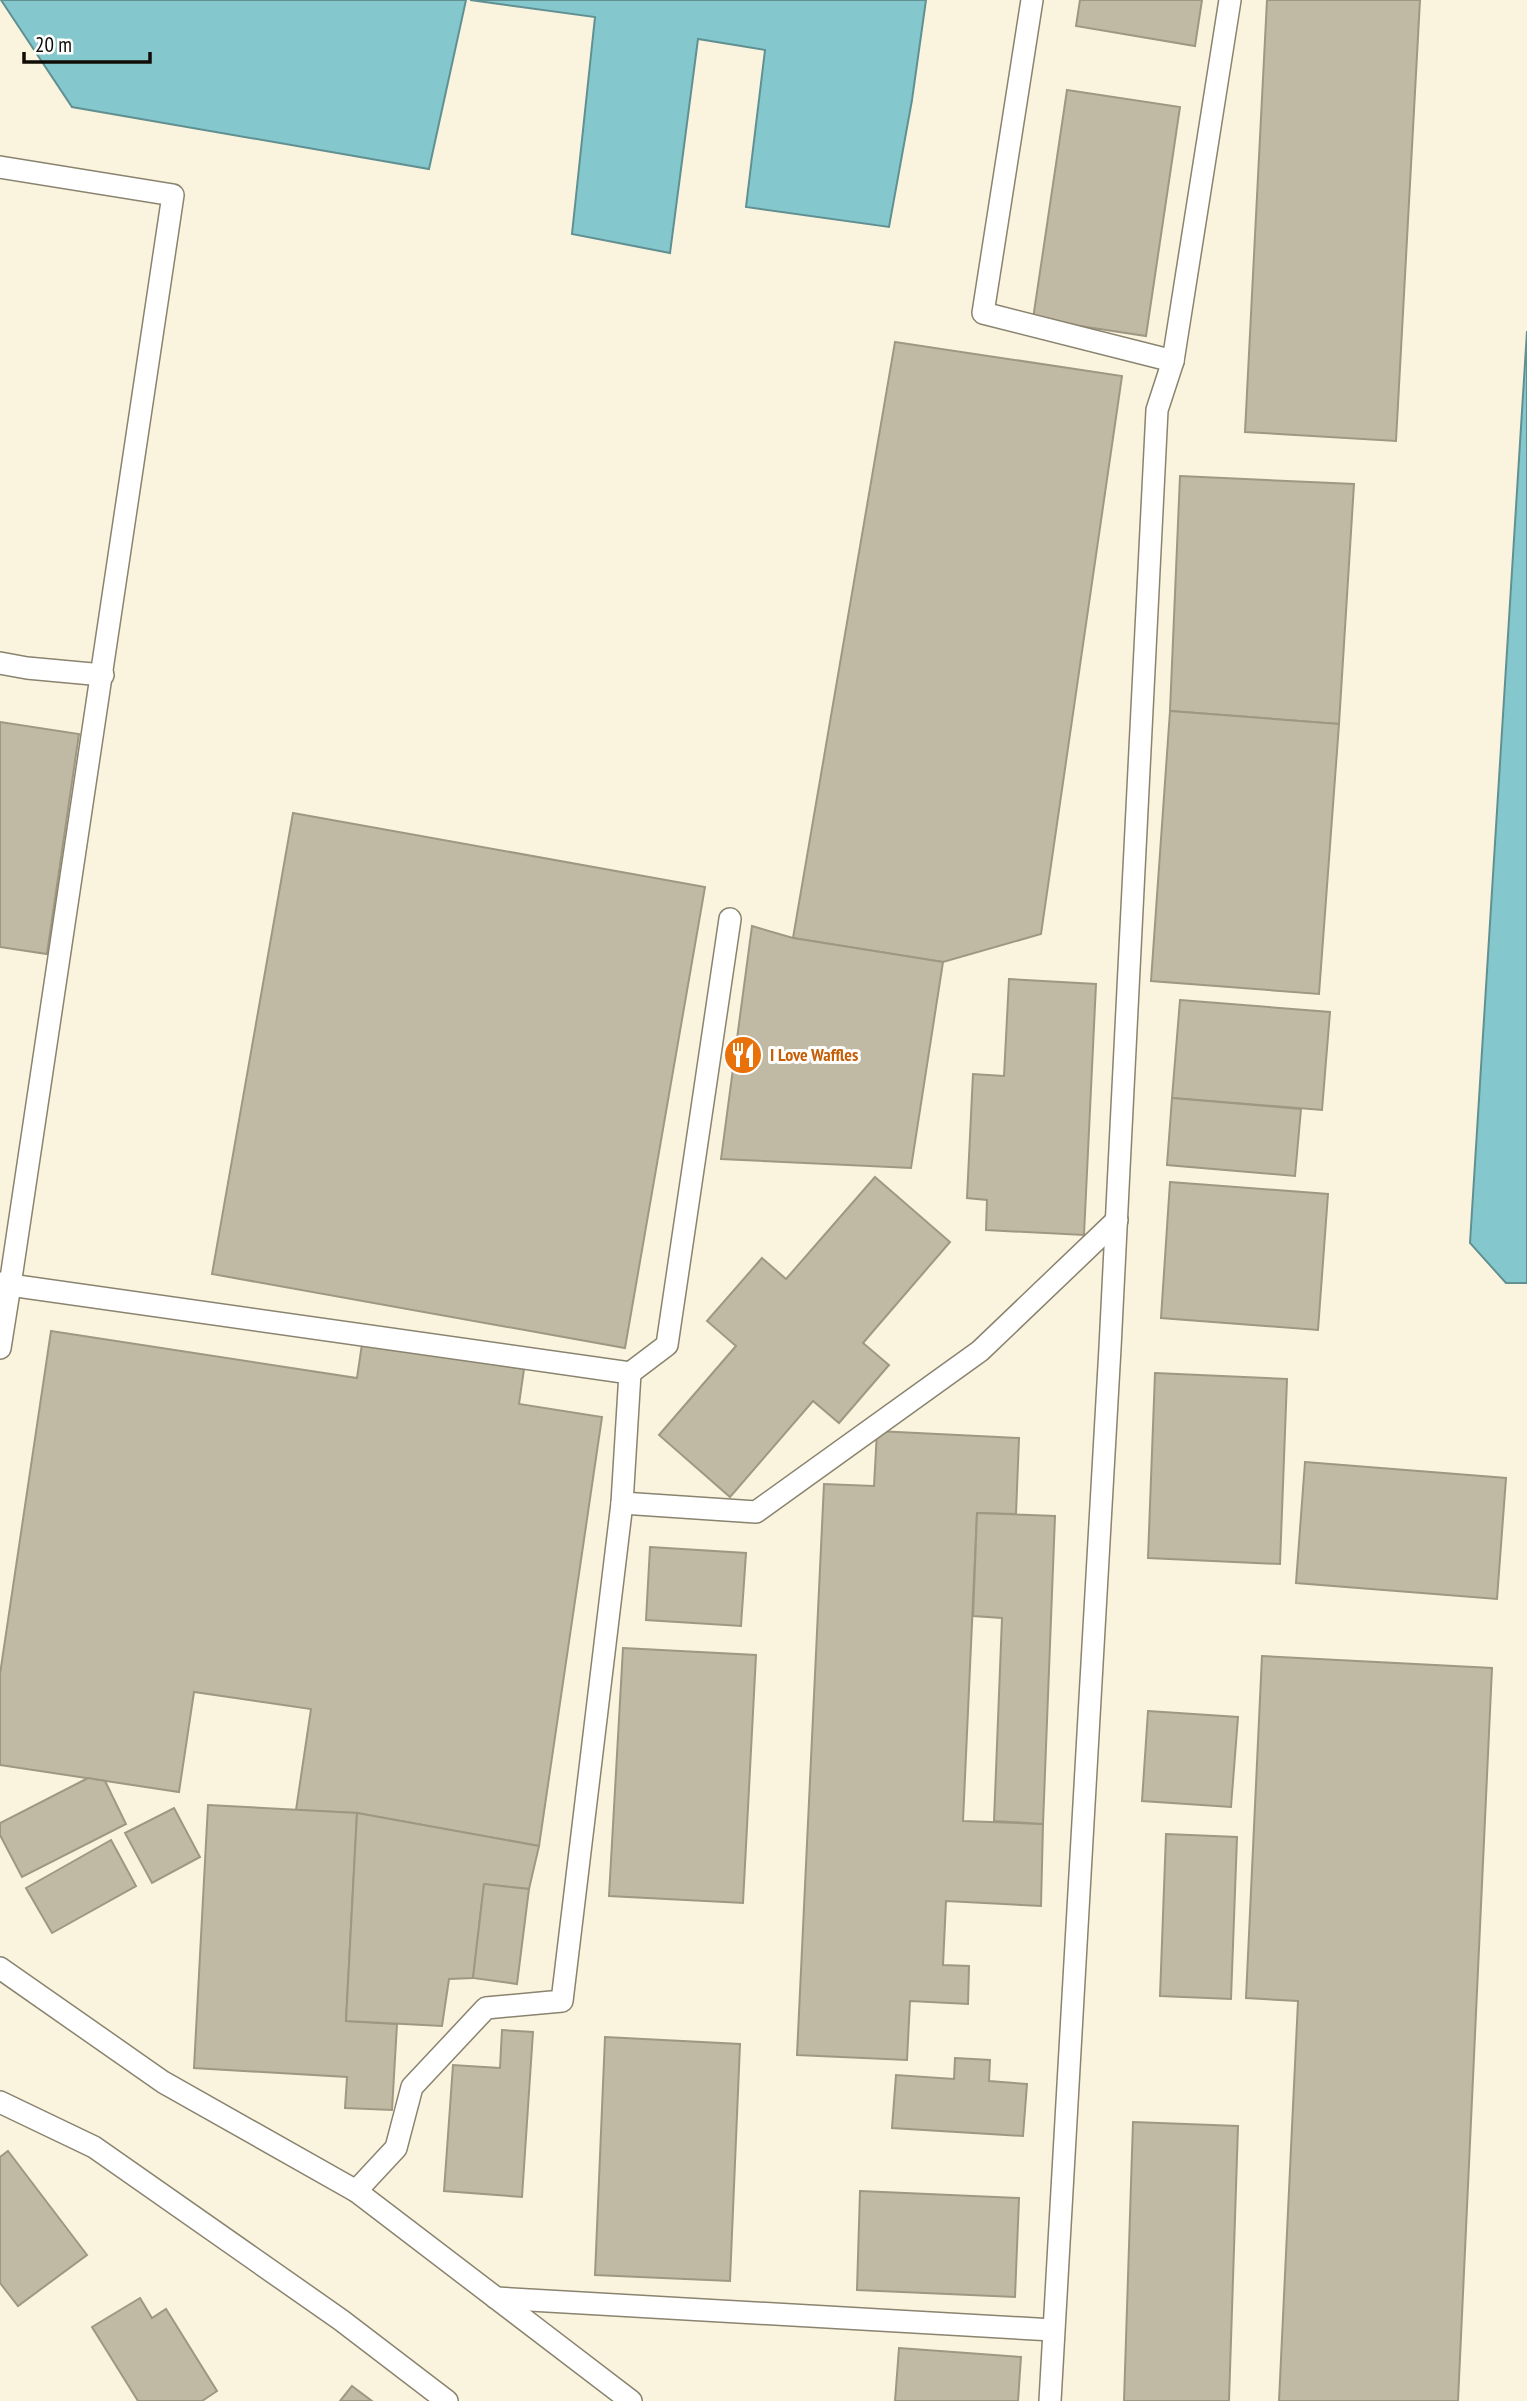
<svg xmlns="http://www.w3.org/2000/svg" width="1527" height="2401" font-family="'PT Sans Narrow',sans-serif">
<rect width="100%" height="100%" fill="#faf4de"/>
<g fill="#84c8ce" stroke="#619092" stroke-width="2">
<polygon points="1,0 466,0 429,169 72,107"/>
<polygon points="470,0 926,0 912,100 889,227 746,207 765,50 698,39 670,253 572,234 595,17"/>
<polygon points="1527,331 1527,1283 1506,1283 1470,1243"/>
</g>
<g fill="#c0baa4" stroke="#9e9883" stroke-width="2">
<polygon points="1080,0 1202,0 1195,46 1076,26"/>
<polygon points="1267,0 1420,0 1396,441 1245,432"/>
<polygon points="1067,90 1180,107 1146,336 1033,319"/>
<polygon points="895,342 1122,376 1041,934 943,962 793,938"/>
<polygon points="1180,476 1354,484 1339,724 1170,711"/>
<polygon points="1170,711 1339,724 1319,994 1151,981"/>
<polygon points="0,722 79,734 47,954 0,947"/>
<polygon points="293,813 705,887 625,1348 212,1274"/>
<polygon points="752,926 793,938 943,962 911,1168 721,1159"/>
<polygon points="1009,979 1096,984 1084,1235 986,1230 987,1200 967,1198 973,1074 1004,1076"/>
<polygon points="1180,1000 1330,1012 1322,1110 1172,1098"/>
<polygon points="1172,1098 1301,1109 1295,1176 1167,1165"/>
<polygon points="875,1177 950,1242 863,1343 889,1365 839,1423 813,1401 730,1497 659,1435 736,1346 707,1321 762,1258 786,1279"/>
<polygon points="1170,1182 1328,1194 1318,1330 1161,1318"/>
<polygon points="51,1331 357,1378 362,1344 524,1369 519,1404 602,1417 539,1846 357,1813 296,1810 311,1709 194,1692 179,1792 0,1765 0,1674"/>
<polygon points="1155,1373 1287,1379 1280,1564 1148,1558"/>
<polygon points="877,1431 1019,1438 1016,1514 977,1513 963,1821 1043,1824 1041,1906 946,1901 943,1965 969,1966 968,2004 910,2001 907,2060 797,2055 824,1484 874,1486"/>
<polygon points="1305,1462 1506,1478 1497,1599 1296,1583"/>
<polygon points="977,1513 1055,1516 1043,1824 994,1821 1002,1618 973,1616"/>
<polygon points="650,1547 746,1553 741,1626 646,1620"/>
<polygon points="623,1648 756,1655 743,1903 609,1896"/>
<polygon points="1262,1656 1492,1668 1458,2401 1279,2401 1298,2001 1246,1998"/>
<polygon points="1148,1711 1238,1717 1231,1807 1142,1801"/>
<polygon points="88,1778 105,1781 126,1824 22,1877 0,1835 0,1823"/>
<polygon points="208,1805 357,1813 346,2021 397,2024 392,2110 345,2108 347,2077 194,2068"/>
<polygon points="174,1808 200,1857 152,1883 125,1833"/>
<polygon points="357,1813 539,1846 529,1889 484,1884 473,1978 449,1979 442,2026 346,2021"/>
<polygon points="1166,1834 1237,1837 1231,1999 1160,1996"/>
<polygon points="111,1840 136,1886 52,1933 26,1888"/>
<polygon points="484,1884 529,1889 517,1984 473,1978"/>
<polygon points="502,2030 533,2032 522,2197 444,2191 453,2065 500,2068"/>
<polygon points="605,2037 740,2044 730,2281 595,2275"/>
<polygon points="955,2058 990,2060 989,2081 1027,2084 1023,2136 892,2128 896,2075 954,2079"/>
<polygon points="1133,2122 1238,2126 1229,2401 1124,2401"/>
<polygon points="8,2151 87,2255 18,2306 0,2283 0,2157"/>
<polygon points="860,2191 1019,2198 1015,2297 857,2290"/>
<polygon points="140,2298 152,2318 166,2309 217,2391 202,2401 138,2401 92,2327"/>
<polygon points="899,2348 1021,2357 1018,2401 895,2401"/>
<polygon points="352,2386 372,2401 340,2401"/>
</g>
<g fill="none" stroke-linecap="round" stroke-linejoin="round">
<defs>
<g id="lane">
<polyline points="1032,0 983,313 1173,361"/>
<polyline points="0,167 173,195 10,1285 0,1283"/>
<polyline points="0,663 27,668 103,675"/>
<polyline points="0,1348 10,1285 630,1373 622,1503 562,2001 486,2008 412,2087 396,2148 356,2191"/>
<polyline points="630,1373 667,1345 730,919"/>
<polyline points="622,1503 756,1512 980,1351 1117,1220"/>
<polyline points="0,1968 163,2082 356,2191 631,2401"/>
<polyline points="0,2102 94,2147 341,2320 447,2401"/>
<polyline points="496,2298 1053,2330"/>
<polyline points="1050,2401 1110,1348 1157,410 1173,361 1230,0"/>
</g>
</defs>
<use href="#lane" stroke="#89836f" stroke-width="24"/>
<use href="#lane" stroke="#fff" stroke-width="21"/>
</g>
<defs>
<symbol id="restaurant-disc" viewBox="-11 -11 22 22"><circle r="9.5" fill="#e8710a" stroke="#fff"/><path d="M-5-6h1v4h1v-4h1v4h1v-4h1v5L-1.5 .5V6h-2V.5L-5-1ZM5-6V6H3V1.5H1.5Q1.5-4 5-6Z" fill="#fff"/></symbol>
</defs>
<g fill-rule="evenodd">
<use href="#restaurant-disc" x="721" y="1033" width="44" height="44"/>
</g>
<g text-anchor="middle" stroke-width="6" stroke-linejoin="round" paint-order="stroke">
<g font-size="18" font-weight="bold" fill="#c56008" stroke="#fff" text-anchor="start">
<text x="770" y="1061">I Love Waffles</text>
</g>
</g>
<path d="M24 52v10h126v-10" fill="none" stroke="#100d06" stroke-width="3.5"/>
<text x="35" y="52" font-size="21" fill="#100d06" stroke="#ffffff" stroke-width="5" paint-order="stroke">20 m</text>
</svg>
